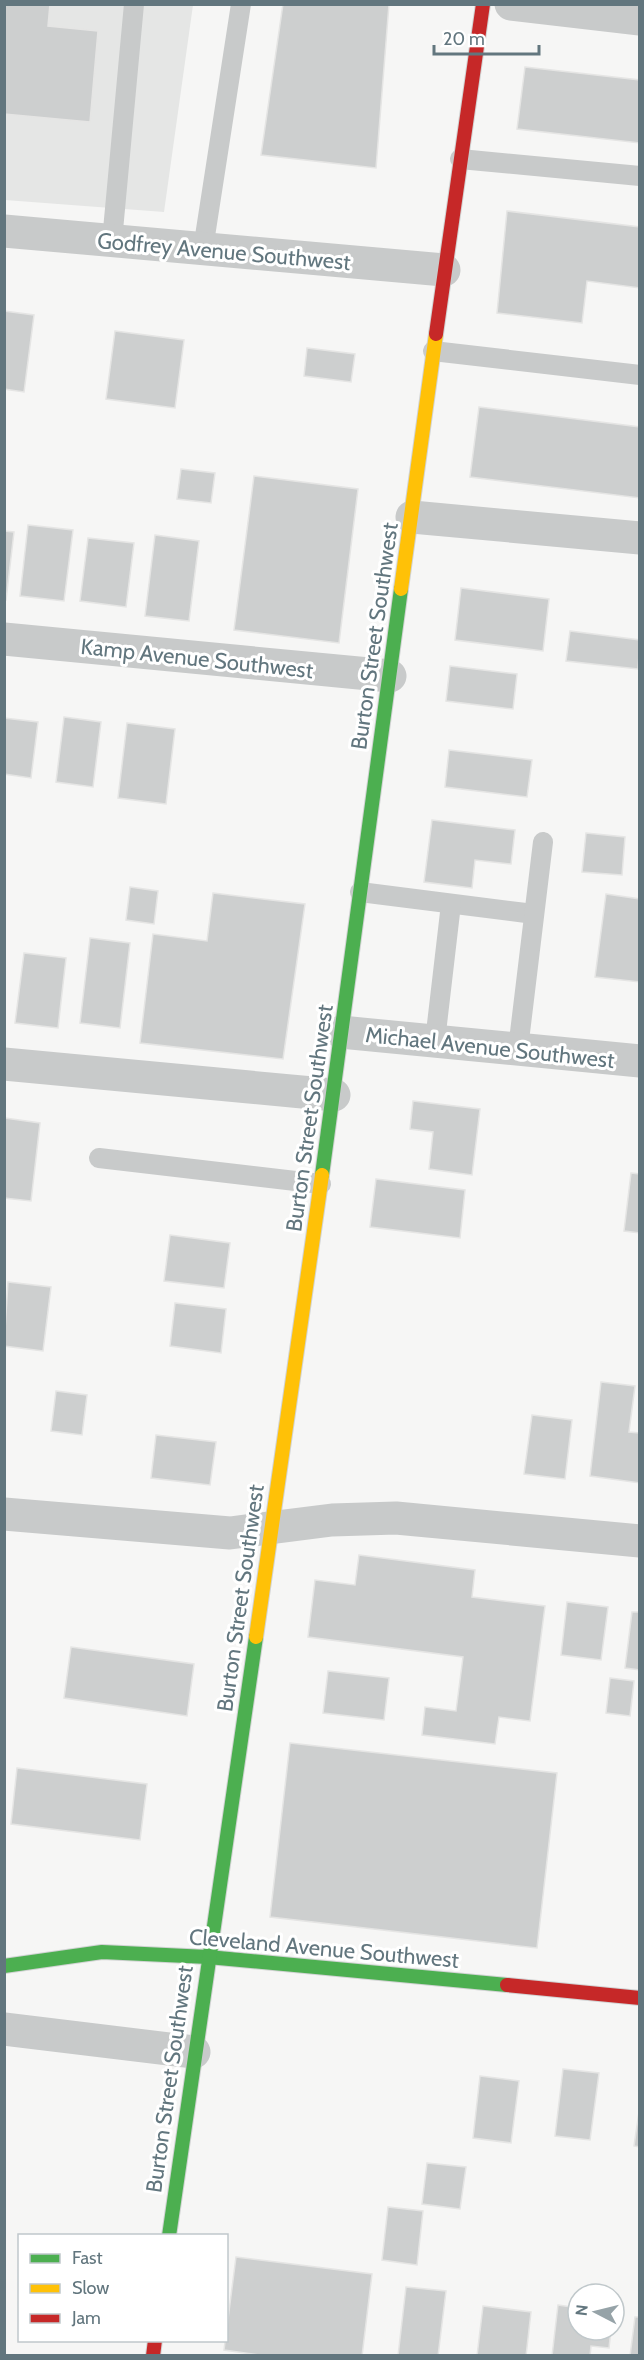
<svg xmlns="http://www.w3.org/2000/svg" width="644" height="2360" font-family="Cabin,sans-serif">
<rect width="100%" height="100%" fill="#f6f6f5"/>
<polygon fill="#e5e6e5" points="4,5 193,5 164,212 5,200"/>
<g fill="#cdcfcf" stroke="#e5e5e4" stroke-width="1.5">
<polygon points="4,4 50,4 48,26 98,31 90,122 4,114"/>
<polygon points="283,4 389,4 376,168 261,155"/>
<polygon points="525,67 640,80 640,143 517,129"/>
<polygon points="507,211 640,227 640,288 587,281 582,323 497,313"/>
<polygon points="4,311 34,315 24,392 4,389"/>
<polygon points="115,331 184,340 175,408 106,399"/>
<polygon points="307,348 355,354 351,382 304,376"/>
<polygon points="479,407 640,427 640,498 470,477"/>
<polygon points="181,469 215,473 211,503 177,499"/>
<polygon points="254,476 358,489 339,643 234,630"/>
<polygon points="28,525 73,530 64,601 20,596"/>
<polygon points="4,531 14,532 6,600 4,600"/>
<polygon points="155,535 199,541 189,621 145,616"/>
<polygon points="88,538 134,543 126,607 80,601"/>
<polygon points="461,588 549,599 543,651 455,640"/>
<polygon points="570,631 640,640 638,669 566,661"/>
<polygon points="450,666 517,674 513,709 446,701"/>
<polygon points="64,717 101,722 93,787 56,782"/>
<polygon points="4,718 38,722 31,778 4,774"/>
<polygon points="127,723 175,729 166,804 118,798"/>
<polygon points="449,750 532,760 527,797 445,787"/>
<polygon points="432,820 515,830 511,864 475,860 472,888 424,882"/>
<polygon points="586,833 625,837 622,875 582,872"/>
<polygon points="130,887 158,891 154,924 126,920"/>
<polygon points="213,893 305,904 283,1059 140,1043 153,934 207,941"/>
<polygon points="606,894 640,899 640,982 595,977"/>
<polygon points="90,938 130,943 120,1028 80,1023"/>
<polygon points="24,953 66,958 58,1028 15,1023"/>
<polygon points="413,1101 480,1109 472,1175 429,1169 433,1132 410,1129"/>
<polygon points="5,1118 40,1123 31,1201 4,1198"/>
<polygon points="631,1173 640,1174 640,1233 624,1231"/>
<polygon points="376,1179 465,1190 460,1238 370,1227"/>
<polygon points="170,1235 230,1243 224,1288 164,1281"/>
<polygon points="8,1282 51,1287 43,1351 4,1346"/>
<polygon points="175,1303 226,1309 221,1353 170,1346"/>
<polygon points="601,1382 635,1386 629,1432 640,1433 640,1483 590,1476"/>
<polygon points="56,1391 87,1395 82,1435 51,1431"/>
<polygon points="532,1415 572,1420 565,1479 524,1474"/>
<polygon points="156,1435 216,1442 210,1485 151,1478"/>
<polygon points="359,1555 475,1570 472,1597 545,1606 530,1721 499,1717 495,1744 422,1735 425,1707 456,1711 463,1657 308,1637 315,1580 355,1585"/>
<polygon points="567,1602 608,1607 601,1660 561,1655"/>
<polygon points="632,1612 640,1612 640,1670 625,1668"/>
<polygon points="71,1647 194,1664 187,1716 64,1698"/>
<polygon points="328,1671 389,1678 384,1720 323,1713"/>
<polygon points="610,1678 634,1681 630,1716 606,1713"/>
<polygon points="290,1743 557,1773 537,1948 270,1917"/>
<polygon points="17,1768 147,1784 140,1840 11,1824"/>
<polygon points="563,2069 599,2073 590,2140 555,2136"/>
<polygon points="480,2076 519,2081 511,2143 473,2138"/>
<polygon points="640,2105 640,2147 634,2146"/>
<polygon points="427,2163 466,2167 460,2209 422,2204"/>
<polygon points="388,2207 423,2211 417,2265 382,2260"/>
<polygon points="236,2257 372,2274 362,2356 266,2356 224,2350"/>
<polygon points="406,2287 446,2291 438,2356 398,2356"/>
<polygon points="558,2305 578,2308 578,2330 611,2330 609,2348 591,2346 590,2356 552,2356"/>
<polygon points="483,2306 531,2312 526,2356 477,2356"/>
<polygon points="635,2317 640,2317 640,2356 630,2356"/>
</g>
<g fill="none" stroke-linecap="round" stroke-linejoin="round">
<defs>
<g id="fast">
<polyline points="322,1175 401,589"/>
<polyline points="4,1966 102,1952 208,1957 507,1985"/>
<polyline points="169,2236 256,1637"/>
</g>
<g id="slow">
<polyline points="401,589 436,334"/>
<polyline points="256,1637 322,1175"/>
</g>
<g id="jam">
<polyline points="436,334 483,4"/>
<polyline points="507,1985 640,1998"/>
<polyline points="153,2356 155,2340"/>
</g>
</defs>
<use href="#fast" stroke="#d1d3d3" stroke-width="16"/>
<use href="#slow" stroke="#d1d3d3" stroke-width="16"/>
<use href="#jam" stroke="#d1d3d3" stroke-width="16"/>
<g stroke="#c8caca" stroke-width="20">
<polyline points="460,159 640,176"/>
<polyline points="112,241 134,4"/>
<polyline points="203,249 241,4"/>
<polyline points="433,351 640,375"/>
<polyline points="360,892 534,914"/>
<polyline points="435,1041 451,904"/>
<polyline points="518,1049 543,842"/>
<polyline points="99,1158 321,1184"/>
</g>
<g stroke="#c8caca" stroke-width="33">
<polyline points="511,4 640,19"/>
<polyline points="4,231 444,270"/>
<polyline points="412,517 640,538"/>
<polyline points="4,639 390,676"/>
<polyline points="341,1032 640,1061"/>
<polyline points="4,1064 334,1095"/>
<polyline points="4,1514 230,1533 332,1520 396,1518 640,1541"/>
<polyline points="4,2029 194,2052"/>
</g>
<use href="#fast" stroke="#4caf50" stroke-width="14"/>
<use href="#slow" stroke="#ffc107" stroke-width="14"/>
<use href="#jam" stroke="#c62828" stroke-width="14"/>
</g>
<g text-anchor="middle" stroke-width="6" stroke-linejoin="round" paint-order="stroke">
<g font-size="22" fill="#62767e" stroke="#fff">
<text transform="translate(224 251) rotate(5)" y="8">Godfrey Avenue Southwest</text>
<text transform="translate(374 636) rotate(-82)" y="8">Burton Street Southwest</text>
<text transform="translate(197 658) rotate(6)" y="8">Kamp Avenue Southwest</text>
<text transform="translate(490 1047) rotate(6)" y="8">Michael Avenue Southwest</text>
<text transform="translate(309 1118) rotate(-82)" y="8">Burton Street Southwest</text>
<text transform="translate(240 1598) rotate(-82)" y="8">Burton Street Southwest</text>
<text transform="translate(324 1948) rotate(5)" y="8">Cleveland Avenue Southwest</text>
<text transform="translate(169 2079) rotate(-82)" y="8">Burton Street Southwest</text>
</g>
</g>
<rect width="644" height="2360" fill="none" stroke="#62767e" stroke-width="12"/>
<rect x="18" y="2234" width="210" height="108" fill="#ffffff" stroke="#c0c8cb" stroke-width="1.5"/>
<rect x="30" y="2254" width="30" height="9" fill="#4caf50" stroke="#c0c8cb" stroke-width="1.5"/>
<text x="72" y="2264" font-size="18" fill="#62767e">Fast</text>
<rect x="30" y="2284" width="30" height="9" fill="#ffc107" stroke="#c0c8cb" stroke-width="1.5"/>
<text x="72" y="2294" font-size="18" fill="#62767e">Slow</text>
<rect x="30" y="2314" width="30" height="9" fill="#c62828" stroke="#c0c8cb" stroke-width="1.5"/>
<text x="72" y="2324" font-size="18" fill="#62767e">Jam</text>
<g transform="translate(596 2312) rotate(277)"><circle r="28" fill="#ffffff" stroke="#c0c8cb" stroke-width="1.5"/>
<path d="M0-4.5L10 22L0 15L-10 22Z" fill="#96a3a8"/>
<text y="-9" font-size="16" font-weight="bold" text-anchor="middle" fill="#62767e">N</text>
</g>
<path d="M434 45v9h105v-9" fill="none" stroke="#62767e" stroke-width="3"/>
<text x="443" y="45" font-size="18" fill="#62767e" stroke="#ffffff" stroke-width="4.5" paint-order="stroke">20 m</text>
</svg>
